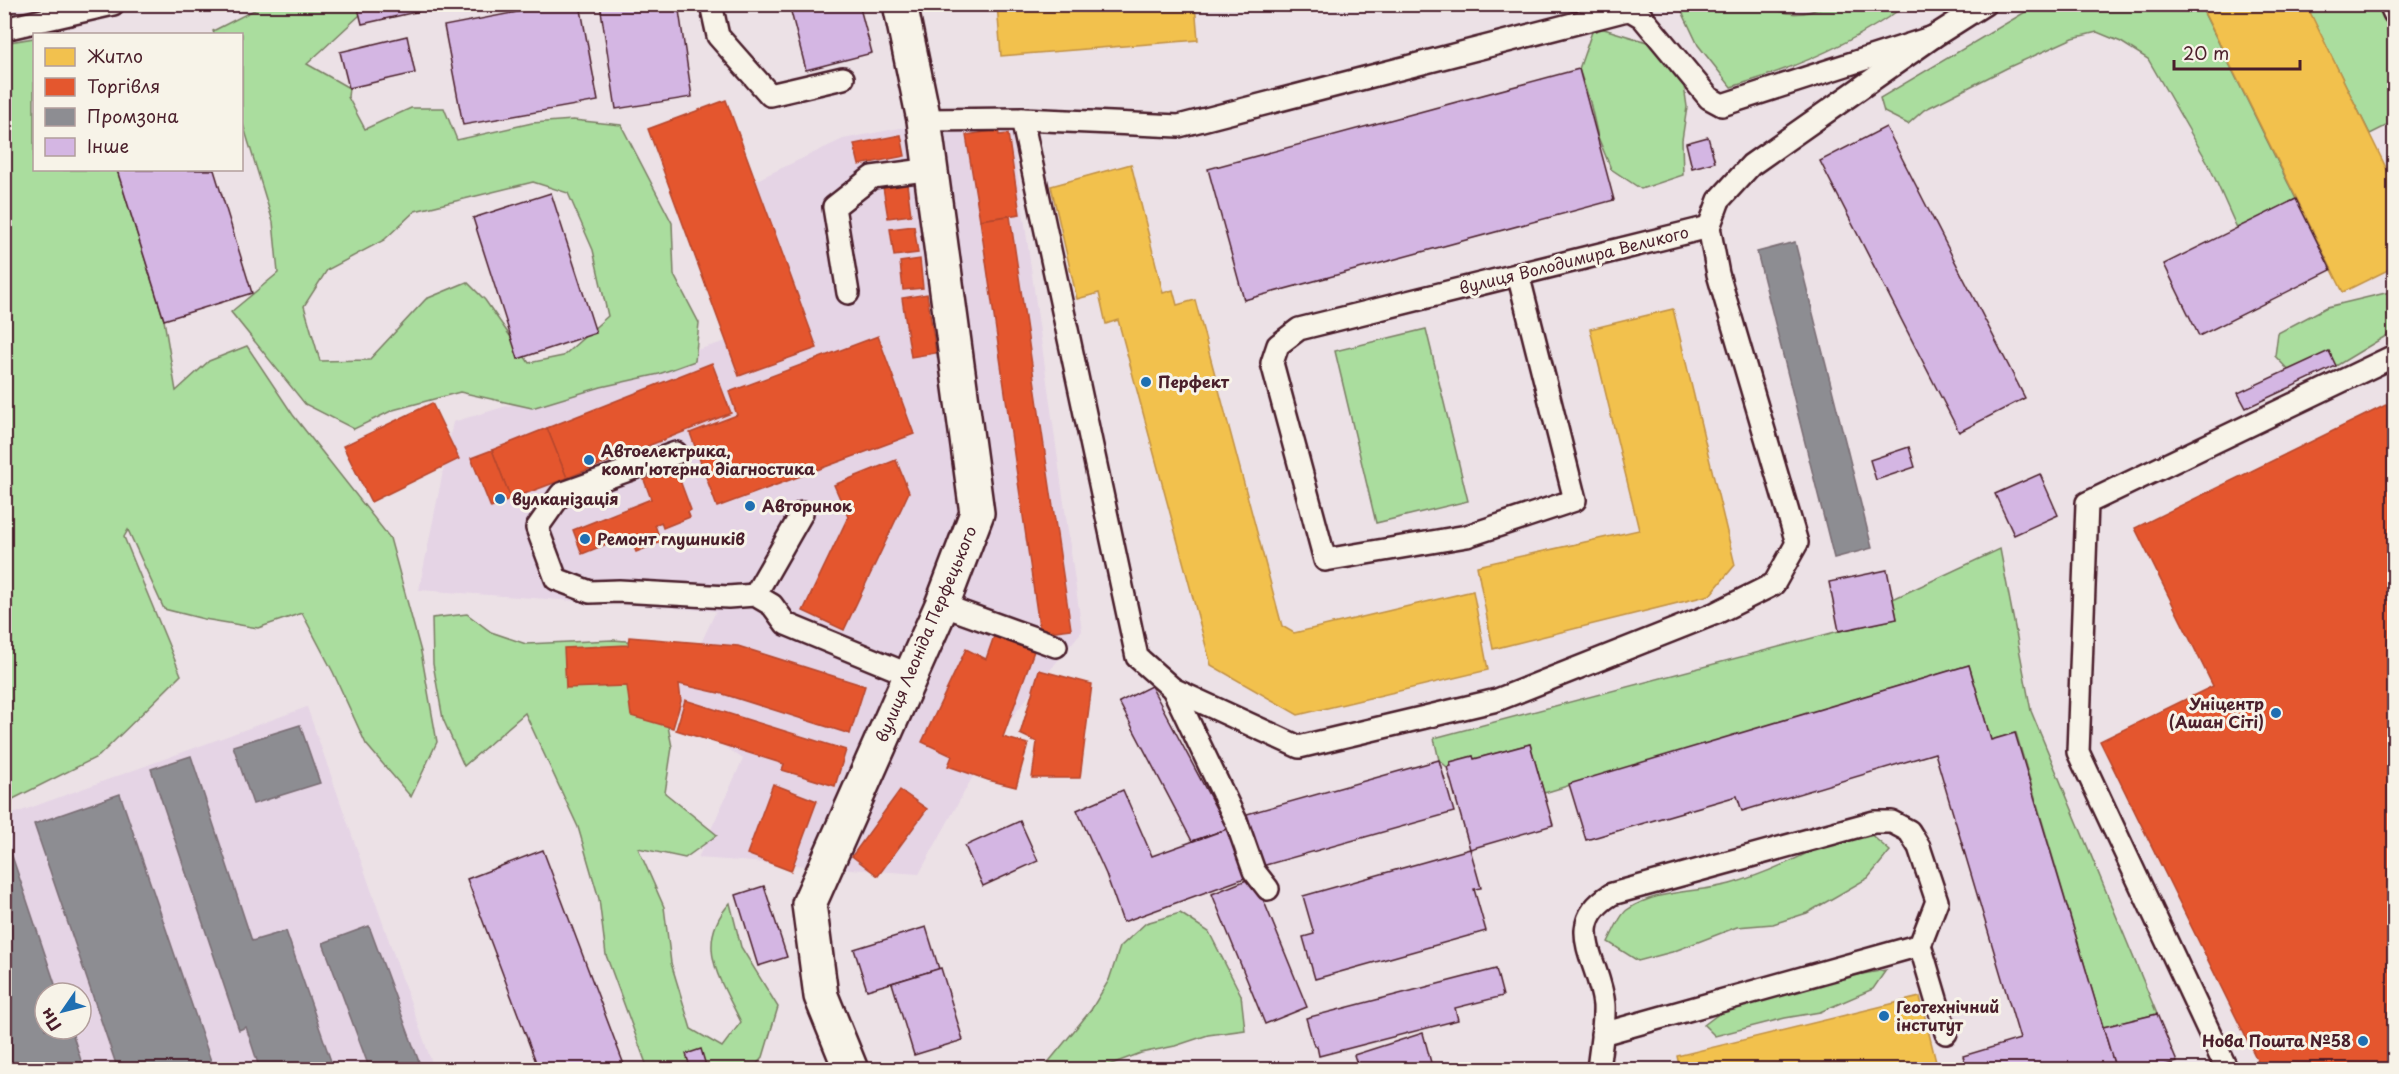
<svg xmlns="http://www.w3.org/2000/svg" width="2399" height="1074" font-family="'Playpen Sans',sans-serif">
<rect width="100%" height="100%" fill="#ece1e6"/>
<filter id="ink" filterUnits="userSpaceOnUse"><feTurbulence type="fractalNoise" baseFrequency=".0167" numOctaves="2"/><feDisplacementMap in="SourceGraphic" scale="12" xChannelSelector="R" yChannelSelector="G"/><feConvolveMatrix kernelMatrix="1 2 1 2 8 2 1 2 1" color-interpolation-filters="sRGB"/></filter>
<g filter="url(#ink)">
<g fill="#e5d4e5" fill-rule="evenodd">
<polygon points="1011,125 1082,631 993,740 919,874 698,858 743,759 670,709 716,611 419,590 453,422 727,341 689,212 843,139 900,128"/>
<path d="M307 707 434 1069 5 1070V817ZM45 993H81V1029H45Z"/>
</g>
<g fill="#aadd9e" stroke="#7a7e64" stroke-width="1.5" fill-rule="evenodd">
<path d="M264 5H360V15L307 64 349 88 348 97 365 129 411 108H444L457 140 532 123 573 120 621 125 672 223 674 275 699 323 695 361 659 374 601 387 532 408 460 392 393 410 354 429 305 404 231 312 278 273 273 222 242 121V34H214L213 31ZM533 182 568 193 593 250 608 316 563 356 529 363 485 300 467 282 426 299 369 360 320 361 304 306 327 270 384 240 415 211Z"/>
<path d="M1679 5C1693 4 1744 1 1755 4 1779 12 1801 20 1826 5H1906C1854 43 1793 69 1731 87L1698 45Z"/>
<polygon points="2037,5 2200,5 2296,199 2237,228 2208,163 2148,59 2121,42 2097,32 2073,38 2007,68 1924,110 1908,124 1884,112 1880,98"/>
<polygon points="2306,5 2394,5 2394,122 2370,134"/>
<polygon points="1594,26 1660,46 1682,72 1687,107 1682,140 1683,175 1641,189 1611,169 1598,137 1590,102 1579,69"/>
<polygon points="34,38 34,170 117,170 164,320 176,391 209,361 247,346 293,415 390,538 421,652 437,742 411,797 366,744 333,672 302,613 258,628 204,619 164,609 128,530 124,537 181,675 99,756 5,803 4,43"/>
<polygon points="2394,291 2394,331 2336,366 2294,376 2275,356 2278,333 2327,307"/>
<polygon points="1426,329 1468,501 1376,523 1335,351"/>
<polygon points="2000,549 2031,711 2157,1014 2103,1027 2016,733 1991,740 1969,665 1544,793 1530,744 1474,759 1473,756 1450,762 1451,766 1447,767 1439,760 1434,738 1839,631 1897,619 1893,599"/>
<path d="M467 614 491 632 526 644 613 640 652 643 672 747 665 793 717 835 685 858 638 848 664 907 671 963 691 1029 722 1047 741 1022C721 981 693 944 730 903L741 947 778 1007 763 1057 752 1069H648L606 955 599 899 578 827 525 713 464 766 443 719 433 664 432 618Z"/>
<path d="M1861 826 1890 851 1868 878 1807 913 1773 924 1737 927 1672 952 1638 961 1608 942C1613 933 1619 916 1627 910 1657 889 1697 893 1730 884 1777 871 1818 847 1861 826Z"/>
<polygon points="1180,913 1209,932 1241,995 1245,1030 1208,1035 1175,1046 1141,1053 1098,1069 1054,1069 1046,1065 1091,1010 1109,980 1120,947 1146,923"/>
<polygon points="1886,970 1873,989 1820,1012 1785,1018 1715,1036 1704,1025 1745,994 1805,980 1845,977"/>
</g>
<g fill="#f2c14e" stroke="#c09044" stroke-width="1.5">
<polygon points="997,4 1195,4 1198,40 1001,56"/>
<polygon points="2200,4 2306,4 2394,184 2394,267 2343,292"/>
<polygon points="1131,164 1163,293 1173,290 1177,305 1195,300 1282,626 1294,633 1473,591 1488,670 1298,715 1211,665 1118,320 1106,324 1099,293 1077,299 1051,186"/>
<polygon points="1673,309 1735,565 1710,595 1493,649 1477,566 1639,530 1590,329"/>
<polygon points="1920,997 1938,1070 1680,1070 1677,1056"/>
</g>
<g fill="#e4572e" stroke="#b6462d" stroke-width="1.5">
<polygon points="726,100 817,348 739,376 648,129"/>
<polygon points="998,130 999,135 1008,134 1020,214 980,220 966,135"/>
<polygon points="901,135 905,156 859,165 854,144"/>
<polygon points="907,184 911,215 888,218 883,187"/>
<polygon points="1010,216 1071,629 1040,633 980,220"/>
<polygon points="914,226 918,253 894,256 890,229"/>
<polygon points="920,259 923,288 903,290 900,262"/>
<polygon points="927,294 936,353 911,357 902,298"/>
<polygon points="878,336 914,434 717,507 690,433 737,415 729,392"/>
<polygon points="712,363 731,413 567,478 547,428"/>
<polygon points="2394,401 2394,1070 2262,1070 2100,741 2213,686 2135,528"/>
<polygon points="432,403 459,459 371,502 343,446"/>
<polygon points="547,428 567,478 511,499 492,450"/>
<polygon points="492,450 511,499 491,508 471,458"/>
<polygon points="896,460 909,492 844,630 803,611 848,517 834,485"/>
<polygon points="675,467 691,510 688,512 690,517 663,528 661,522 655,525 661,542 636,552 629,535 582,554 573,530 651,499 644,480"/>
<polygon points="994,636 1034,651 1003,737 1028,744 1016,787 988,780 948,766 952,756 922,742 966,649 986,659"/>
<polygon points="629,637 738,646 865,686 850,734 723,694 679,684 681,701 673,728 631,716 627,686 566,688 564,648 628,645"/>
<polygon points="1039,670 1092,684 1080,778 1032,778 1037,742 1020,734"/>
<polygon points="685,700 846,750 835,786 782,770 784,764 676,730"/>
<polygon points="773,784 817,801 791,871 747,854"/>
<polygon points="900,790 927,809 878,876 852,856"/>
</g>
<g fill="#8d8d92" stroke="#796c73" stroke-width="1.5">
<polygon points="1795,242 1872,548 1834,558 1757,252"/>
<polygon points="300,725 320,783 253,804 233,746"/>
<polygon points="191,756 252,941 286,931 334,1070 260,1070 246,1027 239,1030 151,769"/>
<polygon points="120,794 214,1070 118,1070 34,824"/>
<polygon points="4,832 58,993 45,993 45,1029 71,1029 84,1070 4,1070"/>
<polygon points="369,926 422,1070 370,1070 323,943"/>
</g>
<g fill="#d4b6e3" stroke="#4a1f2b" stroke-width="1.5">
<polygon points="357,4 437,4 438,7 362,24"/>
<polygon points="532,4 580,4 598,101 463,125 444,26 533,9"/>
<polygon points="600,4 678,4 692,97 616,109"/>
<polygon points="789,4 859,4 872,53 806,70"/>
<polygon points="407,36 415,73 349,88 340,52"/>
<polygon points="1579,69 1614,200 1244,300 1208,169"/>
<polygon points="1886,127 2025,398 1959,432 1820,161"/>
<polygon points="1708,137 1715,162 1692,168 1686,143"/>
<polygon points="117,170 214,170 252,293 164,320"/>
<polygon points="551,193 596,333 518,359 473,218"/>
<polygon points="2296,199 2331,270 2199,336 2164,264"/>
<polygon points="2329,351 2336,366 2246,408 2238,393"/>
<polygon points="1909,447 1915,467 1876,480 1870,460"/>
<polygon points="2040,474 2058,515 2014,535 1995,494"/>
<polygon points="1887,570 1897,619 1839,631 1829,582"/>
<polygon points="1969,665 1991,740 2015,733 2116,1070 1967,1070 1963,1056 2020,1039 1935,753 1742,811 1737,796 1586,840 1569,784"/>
<polygon points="1151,686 1227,829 1192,841 1119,702"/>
<polygon points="1530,744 1553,825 1470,849 1447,767 1451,766 1450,762 1473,756 1474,759"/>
<polygon points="1439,760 1454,812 1262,866 1247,814"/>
<polygon points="1123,790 1152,856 1227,829 1245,878 1123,922 1106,874 1077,810"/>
<polygon points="1020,821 1038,861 983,886 965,846"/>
<polygon points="1470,849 1481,888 1474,889 1486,931 1315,979 1303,937 1314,934 1303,896"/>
<polygon points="543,850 626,1070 539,1070 467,879"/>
<polygon points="1254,877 1307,1007 1265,1024 1212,894"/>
<polygon points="764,886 787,957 758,966 736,895"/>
<polygon points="926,927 939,969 867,990 854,949"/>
<polygon points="941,968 963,1040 914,1055 892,983"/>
<polygon points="1496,969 1503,996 1455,1008 1458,1020 1319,1056 1317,1046 1314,1046 1306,1018"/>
<polygon points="2157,1014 2177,1062 2148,1070 2116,1070 2103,1027"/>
<polygon points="1423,1033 1433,1070 1359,1070 1354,1055"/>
<polygon points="701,1049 707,1069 691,1070 686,1054"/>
</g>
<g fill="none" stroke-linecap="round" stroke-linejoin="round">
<defs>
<g id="service">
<polyline points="711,4 718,36 770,95 843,78"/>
<polyline points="2390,4 2394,13"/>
<polyline points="4,29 113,4"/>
<polyline points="1022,119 1179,126 1623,11 1630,10 1642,17 1709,98 1722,105 1933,37"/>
<polyline points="924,120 1022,119 1137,657 1173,689 1299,747 1497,700 1716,613 1774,584 1797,543 1718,274 1709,227"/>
<polyline points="1709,227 1719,200 1751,165 1933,37 1985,4"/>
<polyline points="1518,274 1575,500 1467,536 1325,560 1272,363 1278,345 1299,329 1709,227"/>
<polyline points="848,293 834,207 872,177 932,169"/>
<polyline points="676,453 561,494 537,528 556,579 590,592 619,591 728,597 755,595 772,605 786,624 910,675"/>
<polyline points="755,595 802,513"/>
<polyline points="942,605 1056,646"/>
<polyline points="1173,689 1237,823 1254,871 1268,889"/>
<polyline points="1920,945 1946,1033"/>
<path d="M1598 1070C1600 1049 1605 1026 1604 1005 1600 961 1561 925 1612 894L1874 822H1892L1909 831 1919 847 1937 901 1920 945 1602 1034"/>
<polyline points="2227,1070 2078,752 2087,503 2394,356"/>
</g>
<polyline id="minor" points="851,1070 821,996 809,904 942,605 977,513 924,120 900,4"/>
</defs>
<use href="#service" stroke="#4a1f2b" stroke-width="26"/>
<use href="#minor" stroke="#4a1f2b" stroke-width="38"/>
<use href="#service" stroke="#f7f3e8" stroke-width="21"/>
<use href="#minor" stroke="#f7f3e8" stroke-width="33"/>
</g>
</g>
<g fill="#1f6fb2" stroke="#f7f3e8" stroke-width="2">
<circle cx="1146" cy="382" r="6"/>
<circle cx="589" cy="460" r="6"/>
<circle cx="500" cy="499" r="6"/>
<circle cx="750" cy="506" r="6"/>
<circle cx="585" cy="539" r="6"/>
<circle cx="2276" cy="713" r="6"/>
<circle cx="1884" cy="1016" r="6"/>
<circle cx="2363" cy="1041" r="6"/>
</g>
<g text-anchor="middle" stroke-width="6" stroke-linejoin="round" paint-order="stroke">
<g font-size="16" fill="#4a1f2b" stroke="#f7f3e8">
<text transform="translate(1574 260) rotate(-14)" y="6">вулиця Володимира Великого</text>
<text transform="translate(926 634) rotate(-67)" y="6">вулиця Леоніда Перфецького</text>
</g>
<g font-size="16" font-weight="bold" fill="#4a1f2b" stroke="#f7f3e8" text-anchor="start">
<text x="1158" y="388">Перфект</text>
<text x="601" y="457">Автоелектрика,<tspan x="601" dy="18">комп'ютерна діагностика</tspan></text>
<text x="512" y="505">вулканізація</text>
<text x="762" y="512">Авторинок</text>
<text x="597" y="545">Ремонт глушників</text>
<text x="2264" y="710" text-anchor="end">Уніцентр<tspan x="2264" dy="18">(Ашан Сіті)</tspan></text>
<text x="1896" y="1013">Геотехнічний<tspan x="1896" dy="18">інститут</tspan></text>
<text x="2351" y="1047" text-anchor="end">Нова Пошта №58</text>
</g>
</g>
<rect width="2399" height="1074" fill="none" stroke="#f7f3e8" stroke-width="24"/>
<rect x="12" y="12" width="2375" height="1050" fill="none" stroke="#4a1f2b" stroke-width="2" filter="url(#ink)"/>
<rect x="33" y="33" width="210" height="138" fill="#f7f3e8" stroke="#b29e9c" stroke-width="1.5"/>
<rect x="45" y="48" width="30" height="18" fill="#f2c14e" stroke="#b29e9c" stroke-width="1.5"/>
<text x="87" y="63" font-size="18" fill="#4a1f2b">Житло</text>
<rect x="45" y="78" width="30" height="18" fill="#e4572e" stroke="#b29e9c" stroke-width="1.5"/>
<text x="87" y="93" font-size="18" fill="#4a1f2b">Торгівля</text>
<rect x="45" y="108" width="30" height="18" fill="#8d8d92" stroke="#b29e9c" stroke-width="1.5"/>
<text x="87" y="123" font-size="18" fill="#4a1f2b">Промзона</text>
<rect x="45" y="138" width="30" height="18" fill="#d4b6e3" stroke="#b29e9c" stroke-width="1.5"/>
<text x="87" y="153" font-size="18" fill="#4a1f2b">Інше</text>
<g transform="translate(63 1011) rotate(235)"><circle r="28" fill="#f7f3e8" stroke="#b29e9c" stroke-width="1.5"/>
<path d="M0-4.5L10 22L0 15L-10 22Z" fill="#1f6fb2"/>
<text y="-9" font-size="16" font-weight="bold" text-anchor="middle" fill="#4a1f2b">Пн</text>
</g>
<path d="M2174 60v9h126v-9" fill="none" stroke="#4a1f2b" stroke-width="3"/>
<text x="2183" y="60" font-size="18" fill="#4a1f2b" stroke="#f7f3e8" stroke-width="4.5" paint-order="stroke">20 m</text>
</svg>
